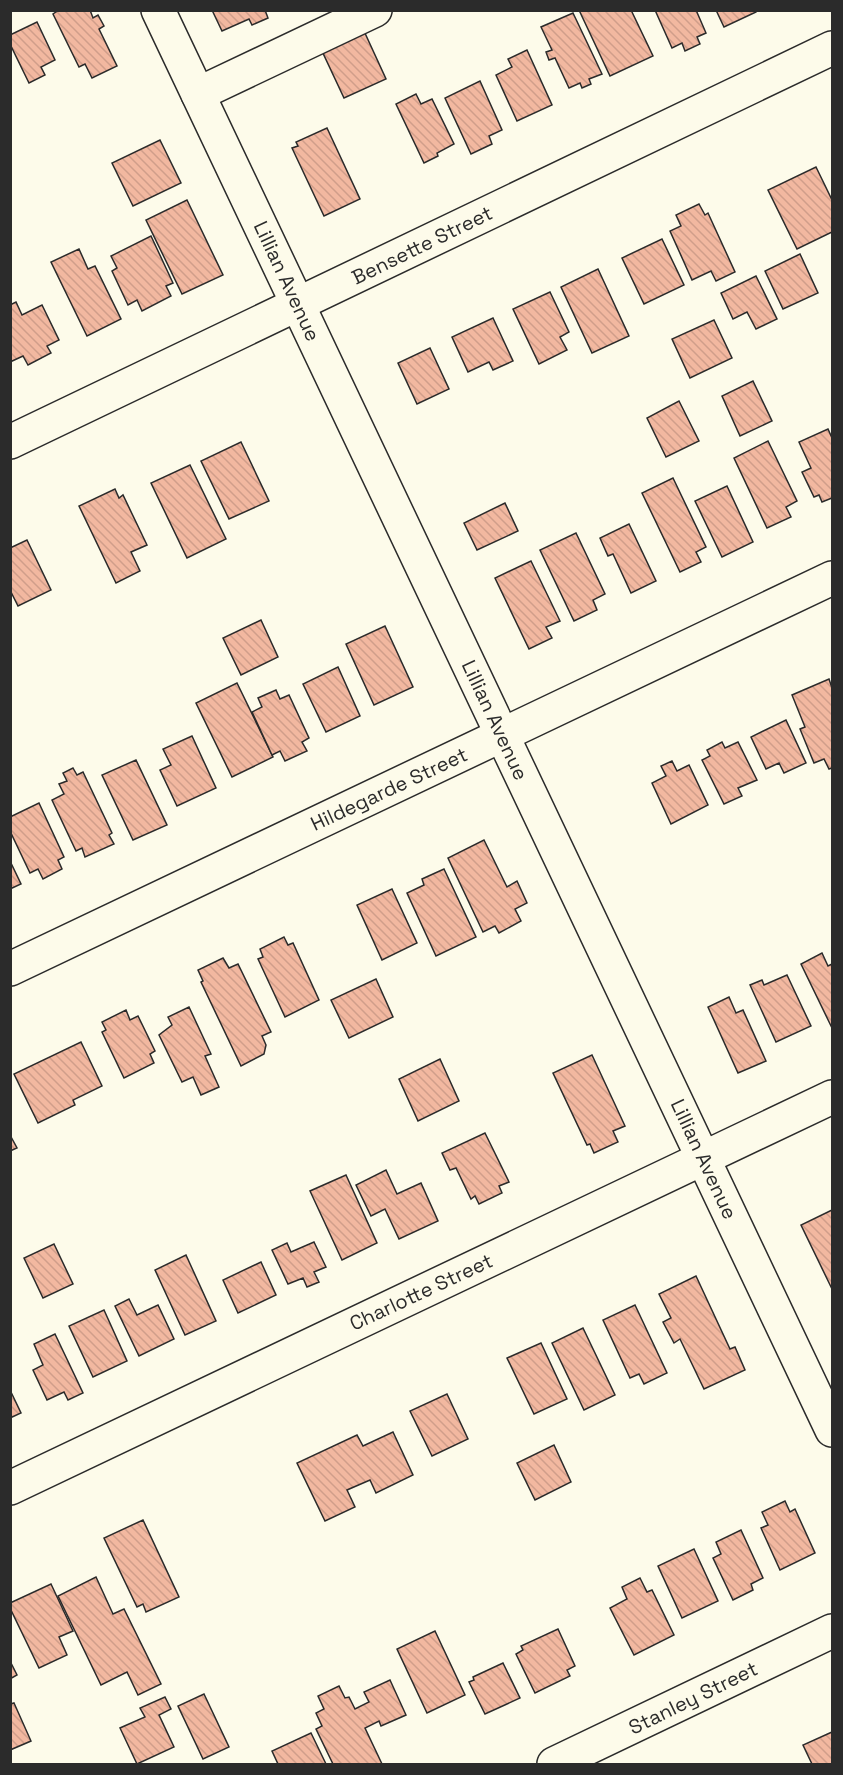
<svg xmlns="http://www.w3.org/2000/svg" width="843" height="1775" font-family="'Space Grotesk',sans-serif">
<defs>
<pattern id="building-back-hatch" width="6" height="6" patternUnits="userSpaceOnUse" patternTransform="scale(1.5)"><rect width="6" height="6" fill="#f2b8a0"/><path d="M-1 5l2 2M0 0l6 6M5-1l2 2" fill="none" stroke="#d09e8a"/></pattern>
</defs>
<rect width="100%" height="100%" fill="#fdfbea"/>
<g fill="url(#building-back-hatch)" stroke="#2b2b2b" stroke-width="1.5">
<polygon points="59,10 90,10 93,18 98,15 104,26 99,29 117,66 92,78 85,64 79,67 53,14"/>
<polygon points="212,10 265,10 268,18 252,25 249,19 222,31"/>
<polygon points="579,10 631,10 653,56 610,76"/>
<polygon points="655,10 696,10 706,33 697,37 700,44 685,51 682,43 672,48"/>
<polygon points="716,10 756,10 756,12 724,27"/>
<polygon points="573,13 602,74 589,79 591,84 582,88 580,83 569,88 555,58 549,60 546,52 552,50 541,27"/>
<polygon points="37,22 55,60 41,67 45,75 29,83 10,44 10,35"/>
<polygon points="364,31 386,79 344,98 322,51"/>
<polygon points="527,50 552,105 517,121 496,75 512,67 508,59"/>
<polygon points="480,81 502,130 489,136 492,144 471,154 445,98"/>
<polygon points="416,94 421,104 432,99 454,144 437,153 438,156 424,163 396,104"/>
<polygon points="327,128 360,199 324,216 292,148 298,146 296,142"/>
<polygon points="160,140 181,183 133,206 112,163"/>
<polygon points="816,167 832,200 832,232 797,249 768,190"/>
<polygon points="187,200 223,275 182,294 146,220"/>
<polygon points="699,204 705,215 708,213 735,272 716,281 711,271 692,280 670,231 681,226 676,215"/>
<polygon points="151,236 173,283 166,286 171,296 142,311 137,300 128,305 112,271 117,268 111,256"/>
<polygon points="662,239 684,285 644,304 622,258"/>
<polygon points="79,249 88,269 95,266 121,319 87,336 51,262"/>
<polygon points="800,254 818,293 783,309 765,271"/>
<polygon points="598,269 629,336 592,353 561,287"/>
<polygon points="756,276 777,319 756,329 747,312 733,319 721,293"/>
<polygon points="550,292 569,332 560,337 567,350 539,364 513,309"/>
<polygon points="16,302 22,315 42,305 59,340 47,346 51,353 28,365 23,356 10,362 10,305"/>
<polygon points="493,318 513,361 493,370 489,362 468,372 452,337"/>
<polygon points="714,320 732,358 690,378 672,339"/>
<polygon points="430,348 449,389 417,404 398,363"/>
<polygon points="753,381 772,421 740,436 722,396"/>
<polygon points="679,401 699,441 666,457 647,418"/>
<polygon points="828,429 832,438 832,498 822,502 819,495 814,497 802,472 811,468 799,442"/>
<polygon points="768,441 797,501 786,507 791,517 767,528 734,458"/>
<polygon points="241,442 269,501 229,519 201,461"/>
<polygon points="190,465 226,539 187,558 151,483"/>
<polygon points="673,478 706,547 696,552 701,562 680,572 642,493"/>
<polygon points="727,486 753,542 722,557 695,501"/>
<polygon points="115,489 119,498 123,495 147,545 131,552 140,571 116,583 79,506"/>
<polygon points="505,503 518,531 477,550 464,523"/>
<polygon points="629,524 656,581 631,593 613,554 608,556 600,538"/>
<polygon points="576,533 605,594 593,600 597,610 574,621 540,550"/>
<polygon points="27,540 51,590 18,606 10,590 10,548"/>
<polygon points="531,561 560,621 546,627 552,638 529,649 495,578"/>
<polygon points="261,620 278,657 241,675 223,638"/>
<polygon points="385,626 413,687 374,705 346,644"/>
<polygon points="338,667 360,716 326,732 303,684"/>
<polygon points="829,679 832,688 832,768 829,769 824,759 814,763 800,729 805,727 792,695"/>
<polygon points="237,683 273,757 232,777 196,703"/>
<polygon points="276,690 280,699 289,695 309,738 302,742 307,751 285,761 280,751 272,755 252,712 262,707 258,698"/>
<polygon points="786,720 806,763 784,773 779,763 766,769 751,737"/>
<polygon points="192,736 216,788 177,806 160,770 171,765 163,749"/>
<polygon points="722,742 725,748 738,742 757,780 738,788 742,796 724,804 702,760 710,756 707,750"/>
<polygon points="136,760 167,825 133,840 102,775"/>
<polygon points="672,761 677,771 689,765 708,805 671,824 652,783 666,776 661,766"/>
<polygon points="73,768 77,775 83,772 112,833 109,835 114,844 85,857 82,848 76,851 52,800 64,794 59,784 67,781 63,773"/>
<polygon points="39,803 64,857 58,860 62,869 43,879 38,869 30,873 10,831 10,817"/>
<polygon points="484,840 507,887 517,881 527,903 515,909 521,921 499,933 495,926 483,932 448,858"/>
<polygon points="10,861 21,884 10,889"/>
<polygon points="444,869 476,937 436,956 407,893 424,885 422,879"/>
<polygon points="392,889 417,943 382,960 357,905"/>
<polygon points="284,937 288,945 293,943 319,1000 285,1017 258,959 263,957 260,949"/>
<polygon points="822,953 828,966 832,964 832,1028 801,964"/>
<polygon points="223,958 229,968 238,964 271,1032 262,1036 266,1045 264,1054 241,1066 201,982 203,981 198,970"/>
<polygon points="787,975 811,1026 776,1042 750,985 762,980 764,985"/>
<polygon points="376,979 393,1017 349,1038 331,1000"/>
<polygon points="729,997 736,1013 743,1010 766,1061 738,1073 708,1007"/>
<polygon points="189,1007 211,1054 205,1056 219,1087 201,1095 193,1077 182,1082 159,1035 172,1025 168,1017"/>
<polygon points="126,1010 130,1020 138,1016 155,1051 150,1054 154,1063 124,1078 102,1032 106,1030 102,1022"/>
<polygon points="81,1042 102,1086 73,1100 75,1105 38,1123 14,1074"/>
<polygon points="592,1055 625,1126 613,1131 618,1142 594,1153 590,1144 587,1145 553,1073"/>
<polygon points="440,1059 459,1101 418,1121 399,1079"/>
<polygon points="485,1133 509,1182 499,1186 502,1193 479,1204 475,1196 471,1199 456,1168 450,1170 442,1153"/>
<polygon points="10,1135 17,1148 10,1151"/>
<polygon points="386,1170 397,1194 421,1183 438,1221 399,1239 385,1209 371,1216 356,1185"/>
<polygon points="346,1175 377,1243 342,1260 310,1191"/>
<polygon points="832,1210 832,1289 801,1225"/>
<polygon points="314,1242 326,1267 314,1272 319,1282 307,1287 303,1278 288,1284 272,1250 287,1243 291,1252"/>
<polygon points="54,1244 73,1284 43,1298 24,1258"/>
<polygon points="186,1255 216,1321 185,1335 155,1270"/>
<polygon points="261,1262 276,1295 238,1313 223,1280"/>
<polygon points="696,1276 730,1349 735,1347 745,1370 704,1389 680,1339 674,1343 663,1322 671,1318 659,1294"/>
<polygon points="129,1299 137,1315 158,1305 174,1339 139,1356 115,1306"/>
<polygon points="635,1305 667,1373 644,1384 639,1374 630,1378 603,1320"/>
<polygon points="104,1310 127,1361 93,1377 69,1326"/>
<polygon points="583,1328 615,1395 584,1410 552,1343"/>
<polygon points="55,1334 83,1393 68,1400 64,1392 47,1400 33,1370 43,1365 34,1344"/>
<polygon points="541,1343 567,1399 534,1414 507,1358"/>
<polygon points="10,1390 21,1413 10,1418"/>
<polygon points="447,1394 468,1439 432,1456 410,1411"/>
<polygon points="393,1432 413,1475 376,1493 370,1480 347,1490 355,1507 325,1521 297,1463 357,1435 363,1446"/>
<polygon points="554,1445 571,1482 535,1500 517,1463"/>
<polygon points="785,1501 790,1512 795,1509 815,1553 780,1570 761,1528 768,1525 762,1512"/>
<polygon points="143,1520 179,1597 146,1612 143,1604 137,1607 104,1538"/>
<polygon points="741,1530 763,1578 751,1584 753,1590 733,1600 713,1558 721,1554 716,1542"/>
<polygon points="694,1549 718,1601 682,1618 658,1566"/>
<polygon points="96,1577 113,1614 124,1609 161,1684 138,1695 127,1672 101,1685 58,1596"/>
<polygon points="640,1578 647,1592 652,1590 674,1635 634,1655 610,1608 627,1599 622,1587"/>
<polygon points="51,1584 73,1631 59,1637 67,1655 39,1668 10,1608 10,1603"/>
<polygon points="558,1629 575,1666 567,1670 570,1676 535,1693 516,1654 523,1650 521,1646"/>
<polygon points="435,1631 465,1695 427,1713 397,1649"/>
<polygon points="10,1661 17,1675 10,1679"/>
<polygon points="503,1663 520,1698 485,1714 469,1682 474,1680 473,1677"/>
<polygon points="390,1680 406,1715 381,1726 379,1721 365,1728 382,1764 333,1764 316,1729 322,1726 316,1713 324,1709 318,1696 339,1686 345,1698 349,1697 355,1709 369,1702 364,1692"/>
<polygon points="204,1694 229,1747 203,1759 178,1706"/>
<polygon points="165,1697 171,1709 159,1715 174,1747 137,1764 120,1728 145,1717 140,1708"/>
<polygon points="14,1703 31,1741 10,1750 10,1704"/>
<polygon points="832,1732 832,1764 812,1764 803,1745"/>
<polygon points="311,1733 326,1764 278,1764 272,1751"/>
</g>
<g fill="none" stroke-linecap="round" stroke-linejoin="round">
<defs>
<g id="minor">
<polyline points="158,10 832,1430"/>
<polyline points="198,94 375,10"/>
<polyline points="10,442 832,48"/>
<polyline points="10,969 832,578"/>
<polyline points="10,1488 832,1097"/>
<polyline points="554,1764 832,1631"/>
</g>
</defs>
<use href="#minor" stroke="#2b2b2b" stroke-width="36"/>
<use href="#minor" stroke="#fdfbea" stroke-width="33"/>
</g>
<g text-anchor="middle" stroke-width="4.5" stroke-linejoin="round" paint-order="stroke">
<g font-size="20" fill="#2b2b2b" stroke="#fdfbea">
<text transform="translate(422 245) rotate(-26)" y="7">Bensette Street</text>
<text transform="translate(287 281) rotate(65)" y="7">Lillian Avenue</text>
<text transform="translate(495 720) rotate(65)" y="7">Lillian Avenue</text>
<text transform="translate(389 789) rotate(-25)" y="7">Hildegarde Street</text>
<text transform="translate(704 1159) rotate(65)" y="7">Lillian Avenue</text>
<text transform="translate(421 1292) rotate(-25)" y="7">Charlotte Street</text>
<text transform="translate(693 1698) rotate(-26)" y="7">Stanley Street</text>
</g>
</g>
<rect width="843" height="1775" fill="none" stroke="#2b2b2b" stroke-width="24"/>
</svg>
